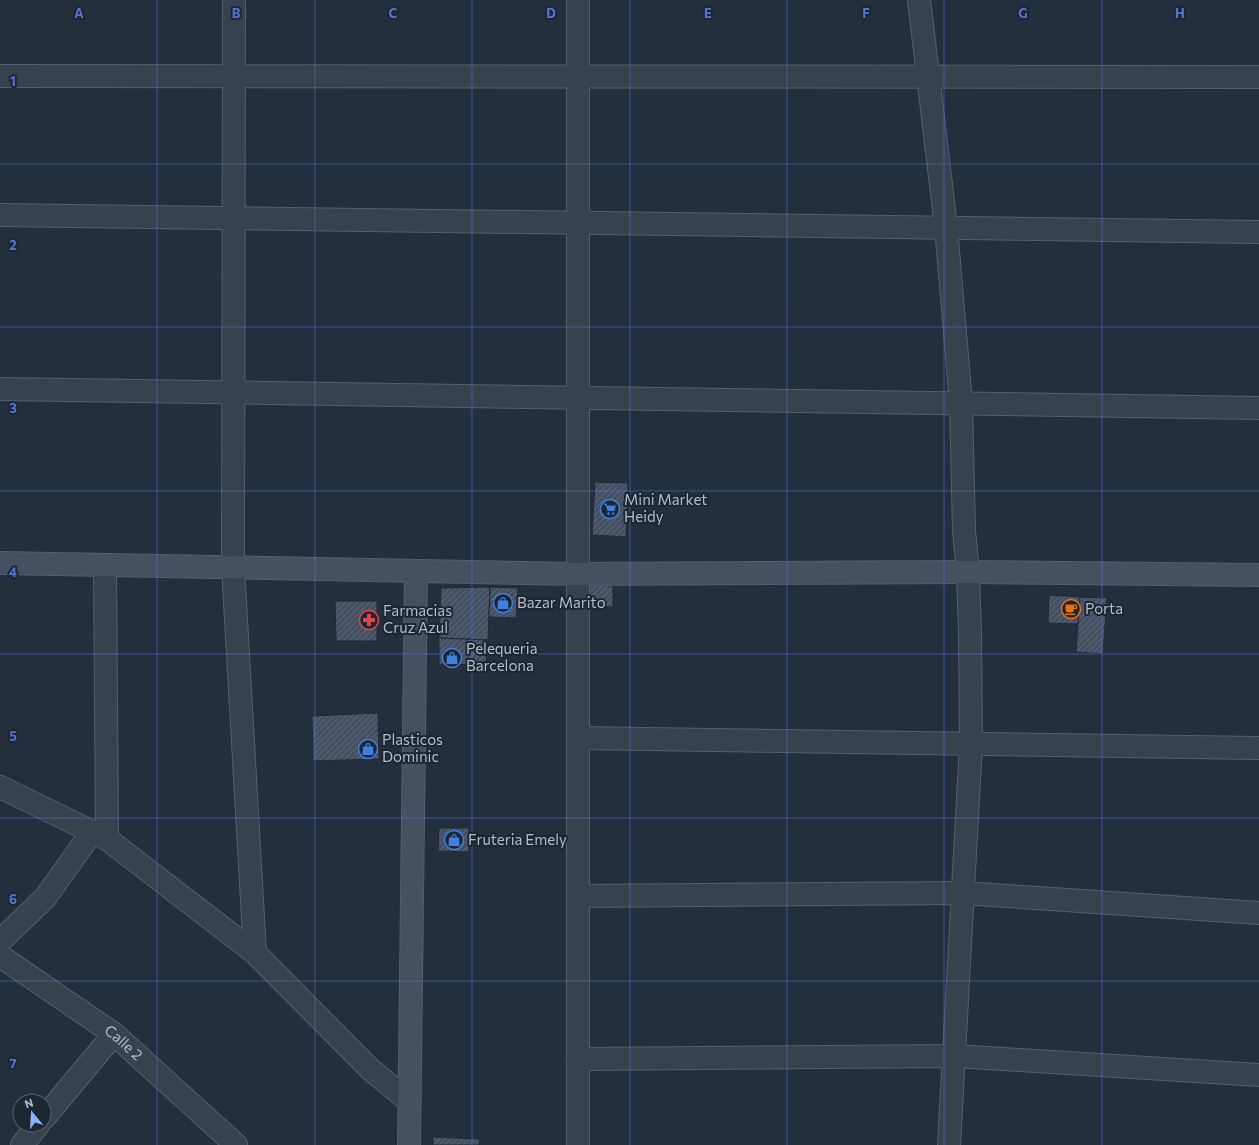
<svg xmlns="http://www.w3.org/2000/svg" width="1259" height="1145" font-family="Commissioner,sans-serif">
<defs>
<pattern id="building-hatch" width="6" height="6" patternUnits="userSpaceOnUse"><rect width="6" height="6" fill="#455162"/><path d="M-1 1l2-2M0 6l6-6M5 7l2-2" fill="none" stroke="#5d6877"/></pattern>
</defs>
<rect width="100%" height="100%" fill="#242f3e"/>
<g fill="url(#building-hatch)" stroke="#1f2835">
<polygon points="595,482 628,483 626,537 592,535"/>
<polygon points="590,585 613,586 613,607 589,607"/>
<polygon points="490,587 488,640 439,638 441,588"/>
<polygon points="490,587 518,588 516,618 489,617"/>
<polygon points="1049,595 1080,597 1078,624 1048,623"/>
<polygon points="1080,597 1107,598 1103,654 1076,652"/>
<polygon points="335,601 377,601 377,641 336,641"/>
<polygon points="439,638 488,640 486,665 439,664"/>
<polygon points="378,713 379,759 313,761 312,716"/>
<polygon points="439,828 469,828 469,852 438,851"/>
<polygon points="433,1137 480,1139 479,1145 433,1145"/>
</g>
<g fill="none" stroke-linecap="round" stroke-linejoin="round">
<defs>
<g id="street">
<polyline points="234,0 233,567 255,953"/>
<polyline points="578,0 578,1145"/>
<polyline points="919,0 946,227 961,403 964,530 968,572 970,632 971,744 949,1145"/>
<polyline points="0,76 1259,77"/>
<polyline points="0,215 1259,232"/>
<polyline points="0,389 1259,408"/>
<polyline points="105,565 107,839"/>
<polyline points="578,738 1259,748"/>
<polyline points="0,787 107,839 255,953 370,1069 409,1101"/>
<polyline points="578,896 962,893 1259,913"/>
<polyline points="0,941 45,898 92,832"/>
<path id="s1" d="M0 956 114 1034 236 1145"/>
<polyline points="578,1059 955,1056 1259,1075"/>
<polyline points="44,1118 114,1034"/>
<polyline points="22,1145 38,1125"/>
</g>
<g id="secondary">
<polyline points="0,563 578,574 968,572 1259,575"/>
<polyline points="409,1145 416,571"/>
</g>
</defs>
<use href="#street" stroke="#565f6c" stroke-width="24"/>
<use href="#secondary" stroke="#565f6c" stroke-width="24"/>
<use href="#street" stroke="#38414e" stroke-width="22"/>
<use href="#secondary" stroke="#465061" stroke-width="22"/>
</g>
<path fill="none" stroke="#5274d3" stroke-width="1" stroke-opacity="0.55" d="M157 0V1145M315 0V1145M472 0V1145M630 0V1145M787 0V1145M944 0V1145M1102 0V1145M0 164H1259M0 327H1259M0 491H1259M0 654H1259M0 818H1259M0 981H1259"/>
<defs>
<symbol id="supermarket-ring" viewBox="-11 -11 22 22"><circle r="9.5" fill="#1d2633" stroke="#3f7fe0" stroke-width="1.5"/><path d="M-6-5.5h2.5l.6 2H6L4.5 2H-2.5L-4.4-4H-6ZM-1.5 3.2a1.3 1.3 0 1 0 .1 0ZM3 3.2a1.3 1.3 0 1 0 .1 0Z" fill="#3f7fe0"/></symbol>
<symbol id="shop-ring" viewBox="-11 -11 22 22"><circle r="9.5" fill="#1d2633" stroke="#3f7fe0" stroke-width="1.5"/><path d="M-5-2.5h2.3a2.7 3.5 0 0 1 5.4 0H5L5.5 6h-11ZM-1.5-2.5h3a1.5 2.3 0 0 0-3 0Z" fill="#3f7fe0"/></symbol>
<symbol id="cafe-ring" viewBox="-11 -11 22 22"><circle r="9.5" fill="#1d2633" stroke="#e8710a" stroke-width="1.5"/><path d="M-5.5-4.5H6V0H3Q3 3.5 0 3.5H-2.5Q-5.5 3.5-5.5 0ZM3-3.2v2h1.7v-2ZM-6 4.5H4V6H-6Z" fill="#e8710a"/></symbol>
<symbol id="pharmacy-ring" viewBox="-11 -11 22 22"><circle r="9.5" fill="#1d2633" stroke="#e0444e" stroke-width="1.5"/><path d="M-2-6h4v4h4v4h-4v4h-4v-4h-4v-4h4Z" fill="#e0444e"/></symbol>
</defs>
<g fill-rule="evenodd">
<use href="#supermarket-ring" x="599" y="498" width="22" height="22"/>
<use href="#shop-ring" x="492" y="592" width="22" height="22"/>
<use href="#cafe-ring" x="1060" y="598" width="22" height="22"/>
<use href="#pharmacy-ring" x="358" y="609" width="22" height="22"/>
<use href="#shop-ring" x="441" y="647" width="22" height="22"/>
<use href="#shop-ring" x="357" y="738" width="22" height="22"/>
<use href="#shop-ring" x="443" y="829" width="22" height="22"/>
</g>
<g text-anchor="middle" stroke-width="4" stroke-linejoin="round" paint-order="stroke">
<g font-size="15" fill="#b4bcc9" stroke="#1d2633" text-anchor="start">
<text x="624" y="505">Mini Market<tspan x="624" dy="17">Heidy</tspan></text>
<text x="517" y="608">Bazar Marito</text>
<text x="1085" y="614">Porta</text>
<text x="383" y="616">Farmacias<tspan x="383" dy="17">Cruz Azul</tspan></text>
<text x="466" y="654">Pelequeria<tspan x="466" dy="17">Barcelona</tspan></text>
<text x="382" y="745">Plasticos<tspan x="382" dy="17">Dominic</tspan></text>
<text x="468" y="845">Fruteria Emely</text>
</g>
<g font-size="15" fill="#b4bcc9" stroke="#1d2633">
<text dy="5" stroke="none"><textPath href="#s1" startOffset="151">Calle 2</textPath></text>
</g>
</g>
<g font-size="13" text-anchor="middle" font-weight="bold" fill="#5274d3" stroke="#1d2633" stroke-width="4" stroke-linejoin="round" paint-order="stroke">
<text x="79" y="18">A</text>
<text x="236" y="18">B</text>
<text x="393" y="18">C</text>
<text x="551" y="18">D</text>
<text x="708" y="18">E</text>
<text x="866" y="18">F</text>
<text x="1023" y="18">G</text>
<text x="1180" y="18">H</text>
<text x="13" y="86">1</text>
<text x="13" y="250">2</text>
<text x="13" y="413">3</text>
<text x="13" y="577">4</text>
<text x="13" y="741">5</text>
<text x="13" y="904">6</text>
<text x="13" y="1068">7</text>
</g>
<g transform="translate(32 1113) rotate(342)"><circle r="19" fill="#1d2633" stroke="#59626f"/>
<path d="M0-3L7 15L0 10L-7 15Z" fill="#8ab4f8"/>
<text y="-6" font-size="11" font-weight="bold" text-anchor="middle" fill="#b4bcc9">N</text>
</g>
</svg>
